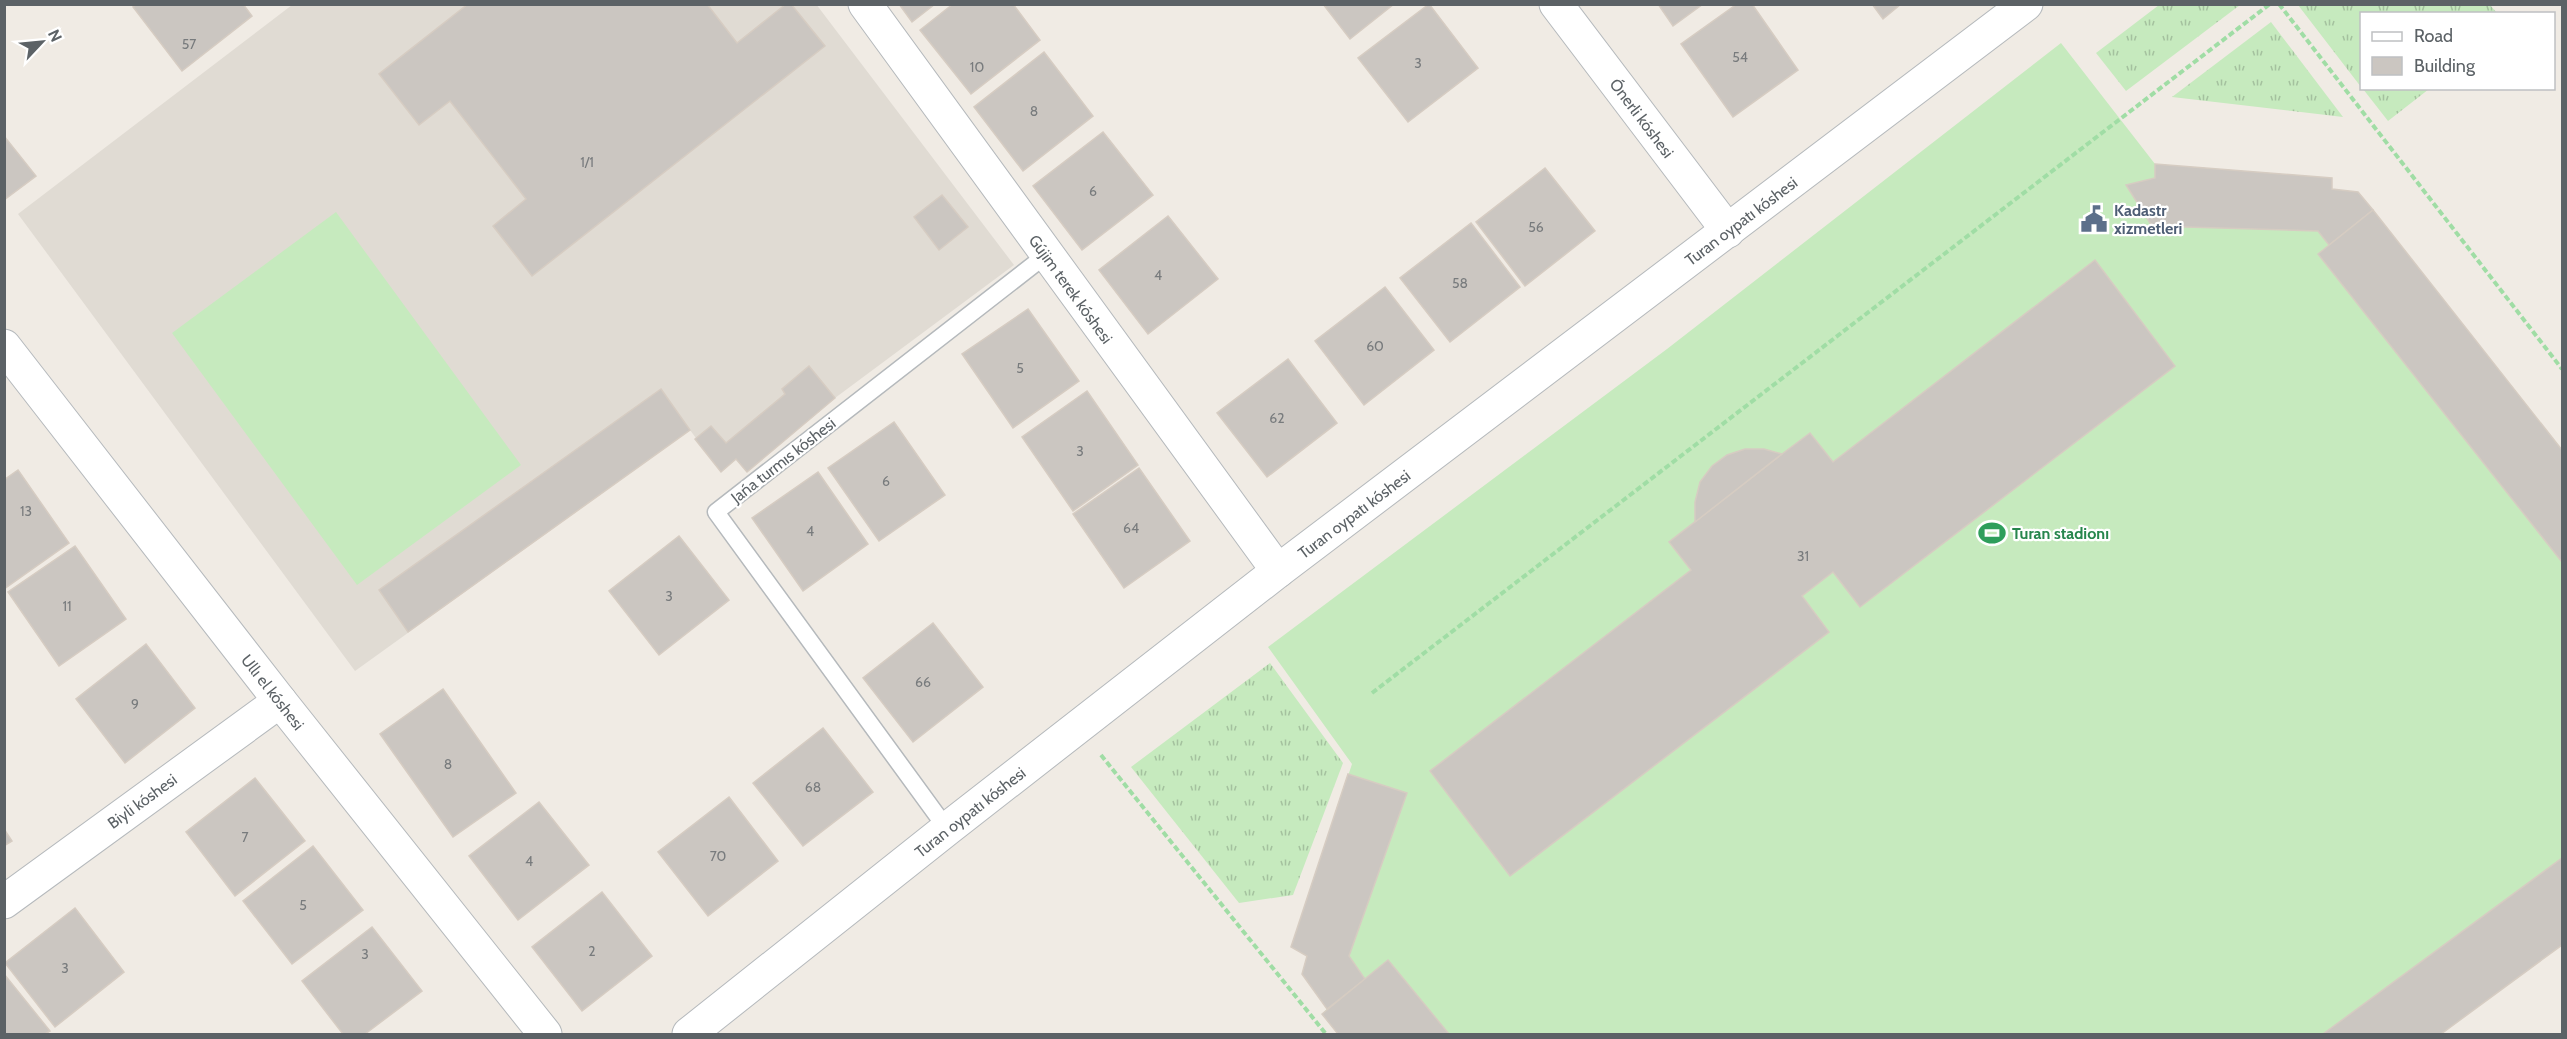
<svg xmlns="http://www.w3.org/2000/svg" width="2567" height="1039" font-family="Cabin,sans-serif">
<defs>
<pattern id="grass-tufts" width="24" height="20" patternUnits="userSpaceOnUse" patternTransform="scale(1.5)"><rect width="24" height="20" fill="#c6eabe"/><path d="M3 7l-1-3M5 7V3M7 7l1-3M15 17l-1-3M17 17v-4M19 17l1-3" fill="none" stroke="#a4c19e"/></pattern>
</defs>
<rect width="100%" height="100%" fill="#f0ebe4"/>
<polygon fill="#e0dbd3" points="816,4 1014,265 835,398 747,472 736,459 721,472 690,430 355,671 18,214 292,5"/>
<g fill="url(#grass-tufts)">
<polygon points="2159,5 2240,5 2126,91 2096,53"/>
<polygon points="2490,5 2497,13 2362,14 2361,87 2298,5"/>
<polygon points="2271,22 2343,117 2172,97"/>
<polygon points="2363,89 2429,89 2388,121"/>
<polygon points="1270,663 1343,763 1293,895 1239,903 1131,767"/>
</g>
<g fill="#c6eabe">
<polygon points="2061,43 2155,164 2332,178 2332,189 2358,192 2562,450 2562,945 2441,1034 1338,1034 1322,1014 1327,1009 1302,974 1307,956 1291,947 1352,764 1268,647 1667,349"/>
<polygon points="336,212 521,465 357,585 172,333"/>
</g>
<g fill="#cbc6c1" stroke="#d6ccc2" stroke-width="1.5">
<polygon points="137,4 243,4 252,16 182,71 133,7"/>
<polygon points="468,4 707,4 737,43 786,4 791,4 825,46 532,276 493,226 526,199 450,101 419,125 379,74"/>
<polygon points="899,4 935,4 912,22"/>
<polygon points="953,4 1013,4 1040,40 971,94 920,30"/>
<polygon points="1323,4 1394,4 1350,39"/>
<polygon points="1429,4 1478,68 1408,122 1358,58"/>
<polygon points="1658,4 1703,4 1673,26"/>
<polygon points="1737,4 1752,4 1798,70 1733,117 1681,44"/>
<polygon points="1872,4 1901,4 1883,19"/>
<polygon points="1044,52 1093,116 1023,171 974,107"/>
<polygon points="1103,132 1153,195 1082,250 1033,186"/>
<polygon points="4,136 36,176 4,200"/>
<polygon points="2155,164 2332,178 2332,189 2358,192 2373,210 2329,245 2318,231 2152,226 2126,185 2155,178"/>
<polygon points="1545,168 1595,231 1525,286 1476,222"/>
<polygon points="942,195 968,227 939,250 914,217"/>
<polygon points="2373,210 2562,450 2562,562 2318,254"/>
<polygon points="1168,216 1218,279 1148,334 1099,270"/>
<polygon points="1471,223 1520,287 1450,342 1400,278"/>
<polygon points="2095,260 2175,366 1860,607 1833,572 1802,596 1829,632 1510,876 1430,771 1691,570 1669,542 1782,454 1810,433 1833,462"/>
<polygon points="1385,287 1434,350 1364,405 1315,341"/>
<polygon points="1028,309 1079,381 1013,428 962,354"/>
<polygon points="1288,359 1337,423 1267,477 1217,413"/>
<polygon points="809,366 835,398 747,472 736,459 721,472 695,439 711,426 726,443 785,394 782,389"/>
<polygon points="661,389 690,430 408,632 379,590"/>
<polygon points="1087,391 1138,465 1073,511 1022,437"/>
<polygon points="894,422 945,495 879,541 828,468"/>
<polygon points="1745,449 1764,449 1782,454 1695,522 1695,502 1700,482 1712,466 1727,455"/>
<polygon points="1139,468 1190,541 1124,588 1073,514"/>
<polygon points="18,470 69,543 4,589 4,480"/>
<polygon points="818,472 868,544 803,591 752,518"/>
<polygon points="679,536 729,600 659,655 609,591"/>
<polygon points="75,546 126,619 59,666 8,592"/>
<polygon points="933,623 983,687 913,742 863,678"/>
<polygon points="146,644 195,708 125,763 76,699"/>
<polygon points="443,689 516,793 453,837 380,734"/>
<polygon points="823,728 873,792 803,846 753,783"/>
<polygon points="1348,774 1407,793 1349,956 1365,979 1327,1009 1302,974 1307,956 1291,947"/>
<polygon points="255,778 305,841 235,896 186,832"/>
<polygon points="729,797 778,861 708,916 658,852"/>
<polygon points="539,802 589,865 518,920 469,856"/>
<polygon points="4,829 12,841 4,846"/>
<polygon points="313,846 363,910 292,964 243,901"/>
<polygon points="2562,858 2562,945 2441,1034 2323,1034"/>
<polygon points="602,892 652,956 582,1011 532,947"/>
<polygon points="75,908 124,972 55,1027 5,963"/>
<polygon points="372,927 422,991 365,1034 343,1034 302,981"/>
<polygon points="1388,960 1449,1034 1338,1034 1322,1014"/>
<polygon points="4,974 50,1031 45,1034 4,1034"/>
</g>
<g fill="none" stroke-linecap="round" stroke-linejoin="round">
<defs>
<polyline id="service" points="947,829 716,512 1046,255"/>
<g id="minor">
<polyline points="865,4 1278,571"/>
<polyline points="1556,4 1728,231"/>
<polyline points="4,346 280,701 545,1034"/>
<polyline points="4,902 280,701"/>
<polyline points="689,1034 947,829 1278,571 2026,4"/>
</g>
</defs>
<use href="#service" stroke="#b5b9bc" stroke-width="19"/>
<use href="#minor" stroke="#b5b9bc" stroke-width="35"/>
<g stroke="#a0dda5" stroke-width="4" stroke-dasharray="6 3" stroke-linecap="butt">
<polyline points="2279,4 2562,369"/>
<polyline points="1372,693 2270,4"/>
<polyline points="1101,755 1326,1034"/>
</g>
<use href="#service" stroke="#fff" stroke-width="16"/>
<use href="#minor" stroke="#fff" stroke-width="33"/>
</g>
<defs>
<symbol id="civic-bare" viewBox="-9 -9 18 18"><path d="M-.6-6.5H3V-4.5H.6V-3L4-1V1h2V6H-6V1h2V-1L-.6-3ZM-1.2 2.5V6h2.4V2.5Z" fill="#5c6f8a" stroke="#fff" stroke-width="2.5" paint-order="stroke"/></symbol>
<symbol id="stadium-bare" viewBox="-9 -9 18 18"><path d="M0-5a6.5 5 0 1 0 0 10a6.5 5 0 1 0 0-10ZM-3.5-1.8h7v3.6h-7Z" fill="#2e9e5b" stroke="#fff" stroke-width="2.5" paint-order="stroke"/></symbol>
</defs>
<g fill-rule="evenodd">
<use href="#civic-bare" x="2075" y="200" width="38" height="38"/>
<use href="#stadium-bare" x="1973" y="514" width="38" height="38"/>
</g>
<g text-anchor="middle" stroke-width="4.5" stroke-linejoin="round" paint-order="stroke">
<g font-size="14" fill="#787b7d">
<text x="189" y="49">57</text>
<text x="1740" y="62">54</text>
<text x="1418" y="68">3</text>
<text x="977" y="72">10</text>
<text x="1034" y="116">8</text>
<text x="587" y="167">1/1</text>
<text x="1093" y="196">6</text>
<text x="1536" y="232">56</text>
<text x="1158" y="280">4</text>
<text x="1460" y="288">58</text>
<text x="1375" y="351">60</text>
<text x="1020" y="373">5</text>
<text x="1277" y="423">62</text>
<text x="1080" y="456">3</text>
<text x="886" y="486">6</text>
<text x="26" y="516">13</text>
<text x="1131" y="533">64</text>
<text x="810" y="536">4</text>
<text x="1803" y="561">31</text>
<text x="669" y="601">3</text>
<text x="67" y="611">11</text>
<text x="923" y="687">66</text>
<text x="135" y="709">9</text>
<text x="448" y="769">8</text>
<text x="813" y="792">68</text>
<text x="245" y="842">7</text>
<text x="718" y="861">70</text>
<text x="529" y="866">4</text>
<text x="303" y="910">5</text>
<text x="592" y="956">2</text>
<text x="365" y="959">3</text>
<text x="65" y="973">3</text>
</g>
<g font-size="16" fill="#5c6266" stroke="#fff">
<text transform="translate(1642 118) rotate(53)" y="6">Ónerli kóshesi</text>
<text transform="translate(1741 221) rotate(-37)" y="6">Turan oypatı kóshesi</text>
<text transform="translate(1071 289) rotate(54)" y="6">Gújim terek kóshesi</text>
<text transform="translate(783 460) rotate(-38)" y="6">Jańa turmıs kóshesi</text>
<text transform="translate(1354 514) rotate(-37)" y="6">Turan oypatı kóshesi</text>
<text transform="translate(273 692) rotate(52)" y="6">Ullı el kóshesi</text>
<text transform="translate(142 801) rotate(-36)" y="6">Biyli kóshesi</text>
<text transform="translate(970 812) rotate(-38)" y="6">Turan oypatı kóshesi</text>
</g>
<g font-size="16" font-weight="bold" fill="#4e5e75" stroke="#fff" text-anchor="start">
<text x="2114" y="216">Kadastr<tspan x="2114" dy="18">xizmetleri</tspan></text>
</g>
<g font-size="16" font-weight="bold" fill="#27864d" stroke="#fff" text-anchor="start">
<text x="2012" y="539">Turan stadionı</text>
</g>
</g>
<rect width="2567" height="1039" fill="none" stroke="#5c6266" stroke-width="12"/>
<rect x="2360" y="12" width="195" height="78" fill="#ffffff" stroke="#bec0c2" stroke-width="1.5"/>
<rect x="2372" y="32" width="30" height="9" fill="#ffffff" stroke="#bec0c2" stroke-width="1.5"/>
<text x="2414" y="42" font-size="18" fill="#5c6266">Road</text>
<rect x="2372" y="57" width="30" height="18" fill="#cbc6c1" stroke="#bec0c2" stroke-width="1.5"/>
<text x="2414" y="72" font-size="18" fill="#5c6266">Building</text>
<g transform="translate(42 42) rotate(64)" stroke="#ffffff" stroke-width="4.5" paint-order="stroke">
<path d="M0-4.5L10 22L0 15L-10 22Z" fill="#5c6266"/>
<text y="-9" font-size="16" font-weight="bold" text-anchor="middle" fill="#5c6266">N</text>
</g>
</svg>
